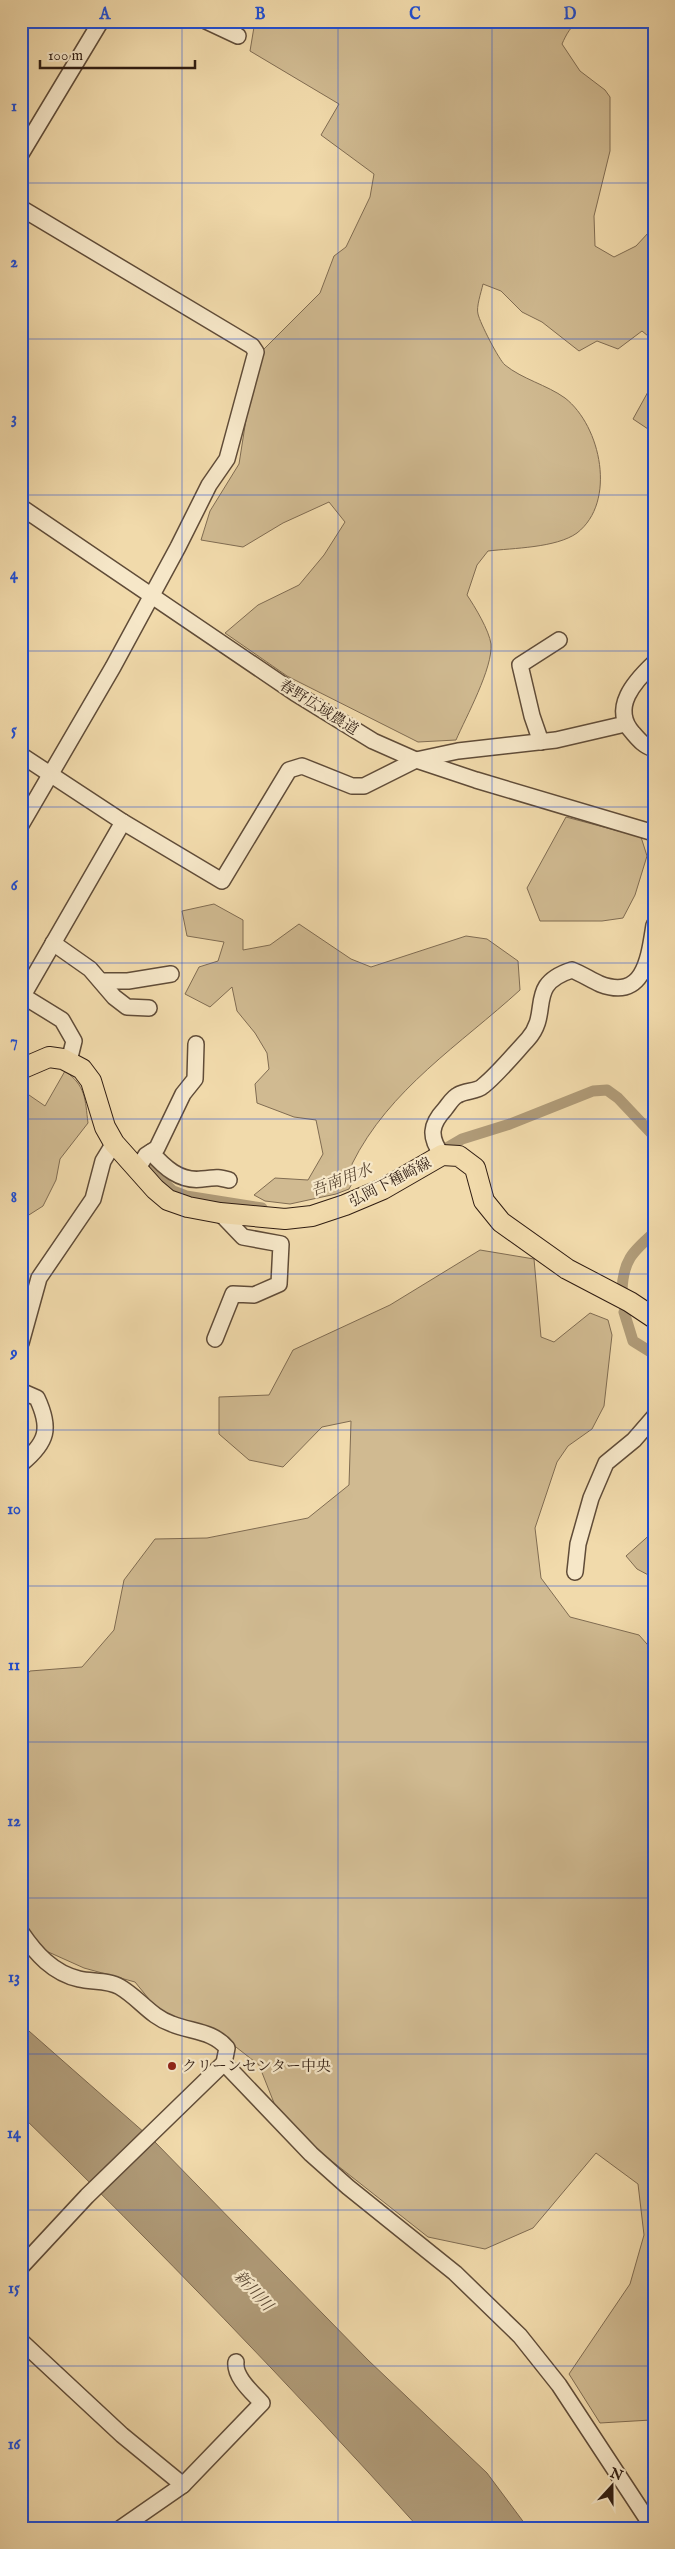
<svg xmlns="http://www.w3.org/2000/svg" width="675" height="2549" font-family="'IM FELL English','Noto Serif JP',serif">
<rect width="100%" height="100%" fill="#f1daab"/>
<filter id="stains"><feTurbulence type="fractalNoise" baseFrequency=".004" numOctaves="4"/><feColorMatrix values="0 0 0 0 .2 0 0 0 0 .09 0 0 0 0 .02 0 0 0 .5 -.17"/></filter>
<radialGradient id="worn" r=".72"><stop offset=".6" stop-color="#630" stop-opacity="0"/><stop offset="1" stop-color="#630" stop-opacity=".3"/></radialGradient>
<g fill="#d0ba91" stroke="#806c52">
<path d="M255 21H580C571 25 566 35 562 44L580 71 605 90 610 97V151L594 216 595 246 614 257 636 246 649 232 654 231V341L642 331 618 349 597 341 579 351 542 322 522 312 501 291 483 284C481 293 476 307 478 314 480 323 499 360 505 365 522 379 547 385 565 398 601 426 617 502 577 533 556 548 513 548 488 551L477 565 467 595C475 607 489 630 491 644 493 668 466 717 456 740L418 742 287 676 225 633 258 605 299 585 324 555 345 522 329 502 283 523 243 547 201 540 210 511 239 464 247 413 261 352 320 293 334 256 346 247 370 197 374 174 321 135 339 104 250 51Z"/>
<polygon points="654,381 654,433 633,419"/>
<polygon points="566,817 641,837 647,856 635,895 623,918 602,921 540,921 527,888"/>
<path d="M214 904 243 920V950L270 945 299 924 351 959 371 967 466 936 487 939 518 961 520 990C461 1044 389 1089 352 1164L356 1176 349 1189 336 1194 290 1204 265 1201 254 1195 275 1178 308 1180 323 1154 316 1120 294 1117 257 1103 255 1084 269 1069 267 1053 255 1033 237 1011 232 987 210 1007 185 994 199 967 218 961 224 942 187 936 182 911Z"/>
<path d="M65 1071C86 1086 85 1099 88 1123L60 1159 56 1180 43 1206 21 1220V1097L29 1095 45 1106Z"/>
<polygon points="480,1250 534,1259 541,1337 554,1342 590,1313 608,1320 612,1335 604,1406 592,1429 568,1446 557,1462 535,1528 541,1578 570,1617 639,1635 654,1652 654,2418 651,2420 600,2423 569,2374 630,2284 644,2235 638,2184 596,2153 533,2228 485,2249 428,2237 314,2147 276,2108 259,2065 218,2033 167,2021 135,1982 84,1968 35,1946 21,1924 21,1681 30,1671 82,1667 114,1630 124,1580 155,1539 207,1538 308,1518 349,1485 351,1421 322,1427 283,1467 249,1460 219,1434 219,1397 269,1395 293,1350 390,1305"/>
<polygon points="654,1531 654,1578 637,1569 626,1556"/>
</g>
<path fill="#af9a77" stroke="#7c684f" d="M21 2024 154 2141 368 2360 487 2473 528 2528H419C291 2386 158 2248 21 2115Z"/>
<g fill="none" stroke-linecap="round" stroke-linejoin="round">
<g stroke="#af9a77" stroke-width="11">
<polyline points="438,1153 462,1139 510,1124 593,1091 607,1090 618,1098 654,1136"/>
<polyline points="145,1165 173,1191 186,1196 262,1208"/>
<path d="M622 1291C623 1261 632 1252 654 1233"/>
<polyline points="624,1312 633,1341 654,1354"/>
</g>
<defs>
<g id="minor">
<polyline points="206,21 238,36"/>
<polyline points="21,154 101,21"/>
<polyline points="21,208 252,346 256,352 227,459 209,485 178,547 113,667 21,825"/>
<polyline points="21,507 295,693 373,741 416,760 476,780 654,833"/>
<path d="M654 663C635 681 610 708 633 733 639 740 644 746 654 749"/>
<polyline points="541,742 532,716 520,665 559,640"/>
<polyline points="21,755 123,822 222,881 289,770 302,766 352,786 364,786 416,760 458,751 556,740 625,724"/>
<polyline points="53,943 90,969 114,997 127,1007 149,1008"/>
<polyline points="101,981 128,981 171,974"/>
<polyline points="23,996 62,1020 74,1041 69,1061"/>
<polyline points="21,999 123,822"/>
<path d="M151 1152C164 1167 180 1182 202 1179 216 1178 214 1176 229 1180"/>
<path d="M442 1155C429 1137 430 1125 445 1109 449 1104 453 1097 458 1095 466 1090 477 1092 483 1086 497 1075 516 1052 528 1039 552 1012 525 985 572 970 582 974 591 980 600 984 645 1001 649 956 654 925"/>
<polyline points="137,1170 146,1155 157,1148 183,1094 195,1079 196,1044"/>
<polyline points="215,1339 233,1294 254,1295 279,1284 281,1244 243,1237 220,1213"/>
<polyline points="21,1343 39,1278 93,1199 103,1161 114,1143"/>
<path d="M21 1391 37 1398C51 1428 48 1442 21 1464"/>
<polyline points="575,1572 578,1544 591,1498 606,1463 634,1440 654,1417"/>
<path d="M21 1932C36 1954 53 1973 79 1979 92 1982 109 1980 120 1987 139 1998 151 2017 172 2024 192 2032 213 2031 227 2048L224 2063 87 2196 21 2267"/>
<polyline points="224,2063 311,2154 348,2187 455,2273 520,2336 559,2385 653,2528"/>
<path d="M21 2341 122 2435 183 2485 262 2403C253 2393 234 2377 236 2362"/>
<polyline points="121,2528 183,2485"/>
</g>
<polyline id="major" points="21,1069 49,1057 63,1059 82,1069 91,1081 105,1127 114,1143 155,1189 168,1200 188,1207 220,1213 285,1219 312,1216 345,1205 383,1189 442,1155 459,1156 475,1168 484,1201 501,1222 567,1269 630,1302 654,1318"/>
</defs>
<use href="#minor" stroke="#604c38" stroke-width="18"/>
<use href="#major" stroke="#301d12" stroke-width="22"/>
<use href="#minor" stroke="#f6e7c8" stroke-width="15"/>
<use href="#major" stroke="#f1daab" stroke-width="20"/>
</g>
<path fill="none" stroke="#1d4ed8" stroke-width="1" stroke-opacity="0.55" d="M182 21V2528M338 21V2528M492 21V2528M21 183H654M21 339H654M21 495H654M21 651H654M21 807H654M21 963H654M21 1119H654M21 1274H654M21 1430H654M21 1586H654M21 1742H654M21 1898H654M21 2054H654M21 2210H654M21 2366H654"/>
<circle fill="#8f2418" stroke="#f6e7c8" stroke-width="2" cx="172" cy="2066" r="5"/>
<g text-anchor="middle" stroke-width="4.5" stroke-linejoin="round" paint-order="stroke">
<g font-size="15" fill="#301d12" stroke="#f6e7c8">
<text transform="translate(319 707) rotate(32)" y="5">春野広域農道</text>
<text transform="translate(390 1182) rotate(-27)" y="5">弘岡下種崎線</text>
</g>
<g font-size="15" fill="#301d12" stroke="#f6e7c8" text-anchor="start">
<text x="182" y="2071">クリーンセンター中央</text>
</g>
<g font-size="16" font-style="italic" fill="#5c4935" stroke="#f6e7c8">
<text transform="translate(341 1179) rotate(-21)" y="6">吾南用水</text>
<text transform="translate(254 2290) rotate(47)" y="6">新川川</text>
</g>
</g>
<rect width="675" height="2549" fill="none" stroke="#f1daab" stroke-width="55"/>
<g transform="translate(612 2486) rotate(21)" stroke="#f6e7c8" stroke-width="4" paint-order="stroke">
<path d="M0-4L9 19L0 12L-9 19Z" fill="#301d12"/>
<text y="-8" font-size="14" font-weight="bold" text-anchor="middle" fill="#301d12">N</text>
</g>
<path d="M40 60v8h155v-8" fill="none" stroke="#301d12" stroke-width="2.5"/>
<text x="48" y="60" font-size="15" fill="#301d12" stroke="#f6e7c8" stroke-width="4" paint-order="stroke">100 m</text>
<rect x="28" y="28" width="620" height="2494" fill="none" stroke="#1d4ed8" stroke-width="2"/>
<g font-size="16" text-anchor="middle" font-weight="bold" fill="#1d4ed8">
<text x="105" y="19">A</text>
<text x="260" y="19">B</text>
<text x="415" y="19">C</text>
<text x="570" y="19">D</text>
<text x="14" y="111">1</text>
<text x="14" y="267">2</text>
<text x="14" y="423">3</text>
<text x="14" y="579">4</text>
<text x="14" y="735">5</text>
<text x="14" y="890">6</text>
<text x="14" y="1046">7</text>
<text x="14" y="1202">8</text>
<text x="14" y="1358">9</text>
<text x="14" y="1514">10</text>
<text x="14" y="1670">11</text>
<text x="14" y="1826">12</text>
<text x="14" y="1982">13</text>
<text x="14" y="2138">14</text>
<text x="14" y="2293">15</text>
<text x="14" y="2449">16</text>
</g>
<rect width="100%" height="100%" filter="url(#stains)"/>
<rect width="100%" height="100%" fill="url(#worn)"/>
</svg>
